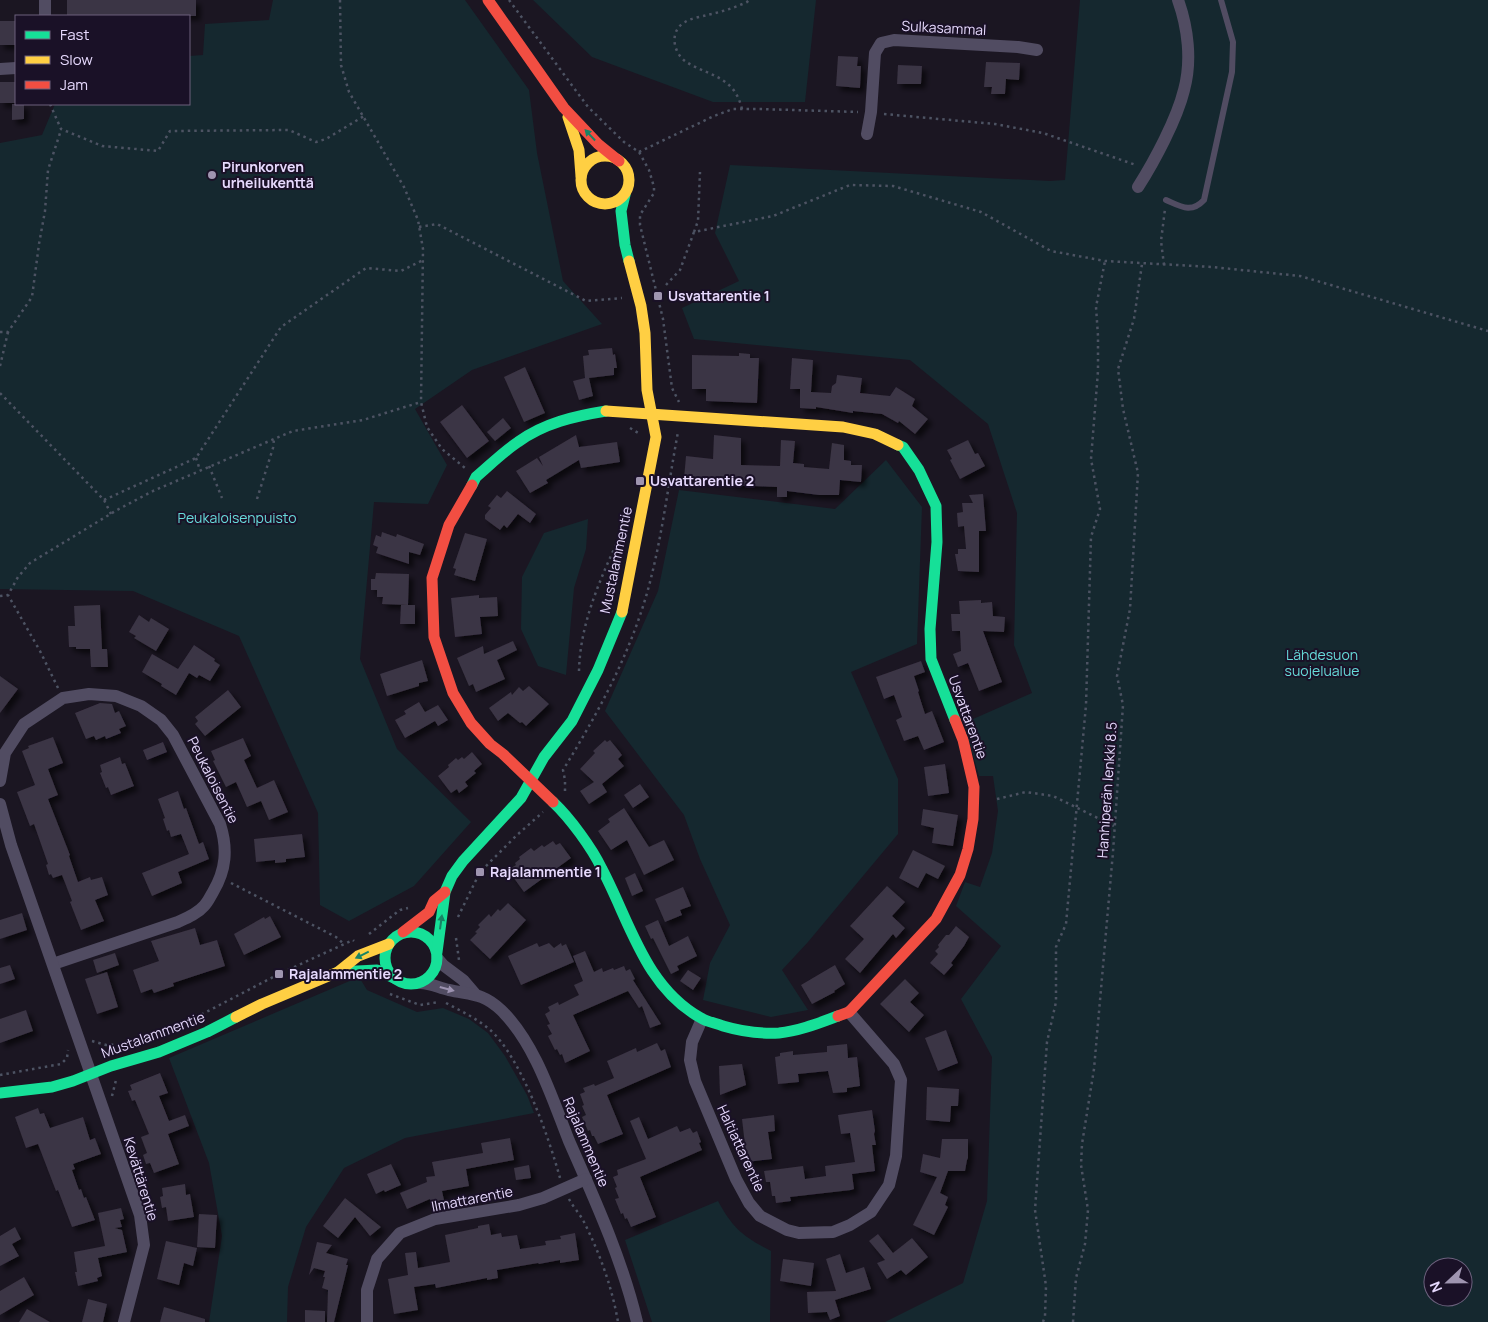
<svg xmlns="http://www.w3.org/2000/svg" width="1488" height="1322" font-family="Manrope,sans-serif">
<defs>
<filter id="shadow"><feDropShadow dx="4.5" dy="4.5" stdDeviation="2.5" flood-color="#0009"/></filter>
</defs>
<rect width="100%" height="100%" fill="#1b1622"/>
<g fill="#15282f" fill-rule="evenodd">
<polygon points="273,0 465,0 529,90 537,153 563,281 602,324 472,370 415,409 447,465 428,504 374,502 360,659 397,749 471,822 414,886 349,921 320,905 318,813 239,636 133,591 0,589 0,143 42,135 55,104 189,104 189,56 203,55 205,24 269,20"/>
<polygon points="533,0 816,0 805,102 713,102 592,57"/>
<path d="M1080 0H1488V1322H885L963 1283 987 1201 992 1057 961 999 1001 946 956 906 965 882 980 887 992 853 998 811 993 776H979L964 723 1032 693 1014 645 1017 513 988 424 910 360 694 339 682 308 739 281 715 233 730 165 1050 181 1065 180ZM1433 1267H1463V1297H1433Z"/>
<polygon points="886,460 922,507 917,644 851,672 898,779 898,834 808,942 782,970 808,1010 771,1017 703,1000 710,963 730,925 700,859 684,815 605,711 658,591 679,490 835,509"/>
<polygon points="588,519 586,549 574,588 566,675 538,666 521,629 522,577 544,533"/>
<polygon points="359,977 367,990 417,1012 443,1008 469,1019 488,1033 505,1056 527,1095 534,1113 405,1138 344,1168 306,1227 288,1287 287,1322 209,1322 222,1236 209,1163 169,1058"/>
<path d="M718 1201C733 1229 744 1237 771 1251L770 1322H652L625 1240Z"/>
</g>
<g fill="#3b3444" filter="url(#shadow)">
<rect x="67" y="0" width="129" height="16"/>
<rect x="0" y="21" width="16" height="24"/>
<polygon points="838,56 858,57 857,66 861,66 860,88 836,86"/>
<polygon points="986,62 1020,63 1019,80 1006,79 1005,94 991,94 992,87 984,87"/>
<polygon points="898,65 922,66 921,84 897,84"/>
<rect x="0" y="82" width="16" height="21"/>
<polygon points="12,104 24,104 24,119 12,120"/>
<polygon points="612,348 613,355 615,354 617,368 614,368 614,375 589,378 593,396 579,400 573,381 585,378 583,356 589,355 588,350"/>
<polygon points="739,353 750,354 750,358 759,358 757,403 706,401 706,389 692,389 692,355 739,356"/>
<polygon points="792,358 813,360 811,392 831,393 832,386 836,383 837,375 862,378 860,393 890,396 896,387 915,399 912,406 928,419 915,434 899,421 898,423 882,414 853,411 853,413 816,407 816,409 800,408 800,389 790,389"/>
<polygon points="525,367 545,413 524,422 504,377"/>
<polygon points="462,405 489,441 467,458 440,422"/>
<polygon points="503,418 511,428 495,441 487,432"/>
<polygon points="576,435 579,447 617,442 620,462 581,468 579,460 546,480 548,483 530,493 516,471 537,458 543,466 539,457"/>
<polygon points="714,435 741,438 741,465 780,466 781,440 795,441 793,463 804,464 804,467 829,469 832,443 844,445 844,460 851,461 851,465 862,465 861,482 840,480 839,495 819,495 787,491 787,497 777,497 777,487 732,485 732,483 684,479 686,456 713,459"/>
<polygon points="968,440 975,454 978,453 985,466 960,479 950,460 952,459 947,450"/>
<polygon points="507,491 536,514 530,523 518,514 507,528 504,525 500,530 485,519 485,515 491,508 488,506 497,495 501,498"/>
<polygon points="983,494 986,531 979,531 979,572 958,571 955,554 958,554 958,549 966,549 964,526 958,527 957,513 963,512 962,503 973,503 969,495"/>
<polygon points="382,532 396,537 397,534 424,544 420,555 409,552 409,564 376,553 378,547 373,545 376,535 381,537"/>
<polygon points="465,533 487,539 475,581 454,575 456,569 453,568"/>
<polygon points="376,573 409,574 408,605 382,604 383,597 377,597 377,590 371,590 371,579 375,579"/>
<polygon points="479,595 479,598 497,597 498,616 480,617 482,634 455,637 451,598"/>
<polygon points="981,600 981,603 992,602 993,616 1005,617 1004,632 983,631 1002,682 979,691 968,663 958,667 953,654 961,651 960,631 952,631 951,614 960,614 959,601"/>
<polygon points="100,605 102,649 107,649 108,667 91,667 90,649 76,649 76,647 69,647 68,626 75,626 74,606"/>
<polygon points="401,605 415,605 415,624 400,624"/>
<polygon points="139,615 149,622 151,618 169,629 156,651 134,638 136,636 129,632"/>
<polygon points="513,641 517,650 497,660 505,679 476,692 473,684 469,686 457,658 483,646 484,654"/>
<polygon points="194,645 215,659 214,661 220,665 210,681 199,675 197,678 189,673 176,695 161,686 162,684 142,672 152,654 178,669"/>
<polygon points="422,660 428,681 419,683 419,686 387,696 380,674"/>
<polygon points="921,661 925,672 914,676 919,691 918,692 925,714 932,711 944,742 924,750 918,736 904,741 896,720 902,717 894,695 884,699 876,677"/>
<polygon points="0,676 18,689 0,713"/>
<polygon points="529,686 549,704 526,726 522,722 520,723 508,713 498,721 489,708 511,692 512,695 519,687 523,691"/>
<polygon points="228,690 241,707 205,736 195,724 198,721 195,717"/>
<polygon points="419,702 425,712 438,705 448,720 438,726 435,721 405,738 395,720 406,714 404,711"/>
<polygon points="100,703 112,704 115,713 119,711 126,726 119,729 121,733 106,739 105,736 96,740 94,736 86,739 75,713"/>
<polygon points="53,737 63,763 48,769 58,795 48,799 70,855 69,856 78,882 90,877 91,880 102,877 108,895 95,900 104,921 81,930 70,902 72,901 62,875 53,878 51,874 49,875 46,865 48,864 34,824 30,826 17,792 35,785 22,751 29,748 28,746"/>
<polygon points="243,738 251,756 244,760 257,788 274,780 288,812 269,820 261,801 247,807 236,782 226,787 213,761 215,760 211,751"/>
<polygon points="605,740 607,742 610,740 619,751 622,755 618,759 624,766 602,784 607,792 589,804 580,791 594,782 580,769 595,753 593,751"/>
<polygon points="163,742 167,752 147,760 143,750"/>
<polygon points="472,752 482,764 474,771 476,773 465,782 468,786 459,793 457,789 451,793 438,776 449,767 448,765 456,758 458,760 462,757 464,759"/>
<polygon points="120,757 122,764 125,763 134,786 111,795 108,787 106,788 100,773 102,772 100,765"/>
<polygon points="945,764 949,793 928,796 924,767"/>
<polygon points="640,784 649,797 633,808 624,795"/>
<polygon points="178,791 184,809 186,808 199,844 203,842 209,859 178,872 182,883 152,896 142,873 189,854 181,834 171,837 169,830 167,831 163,819 165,818 158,799"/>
<polygon points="624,808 649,847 664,840 674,860 644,875 627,840 611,850 598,831 610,822 608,819"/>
<polygon points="923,809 958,815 953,846 932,843 934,828 921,825"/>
<polygon points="302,834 305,857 286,859 286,862 275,863 275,860 256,862 254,839"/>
<polygon points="553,841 556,845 560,843 571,858 524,892 508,870 516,865 515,863 520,859 519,857 531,848 534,851 542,845 544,847"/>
<polygon points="913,850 945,866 938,879 926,873 918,888 899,878"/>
<polygon points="635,873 643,891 632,896 625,878"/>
<polygon points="887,886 905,902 892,916 905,928 896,938 893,934 860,973 845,959 864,939 850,926"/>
<polygon points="683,887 691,906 680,910 682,915 665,922 655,899"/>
<polygon points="508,903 526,920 490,959 470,940 477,933 475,932 480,927 478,925 489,914 491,917 498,909 500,911"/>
<polygon points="22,913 27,930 0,939 0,920"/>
<polygon points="270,916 281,937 244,955 234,934 264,917 265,919"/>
<polygon points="658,920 669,946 688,936 697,956 677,966 679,970 671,974 653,938 651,939 645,926"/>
<polygon points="956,926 969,937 964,946 951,963 953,965 944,975 930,963 938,954 935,951 939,947 938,945 946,935 949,935"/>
<polygon points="195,928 200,945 217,940 225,966 173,983 174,986 154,993 152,989 141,993 133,970 159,961 151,941"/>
<polygon points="537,943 539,947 549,943 554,948 561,943 562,946 566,944 574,962 521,985 508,956"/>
<polygon points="585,951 594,972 602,968 603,972 613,968 614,970 624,966 626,971 630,969 635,979 633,980 661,1024 650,1028 642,1006 639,1008 628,991 573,1015 590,1051 565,1063 562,1054 560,1055 557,1049 555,1050 548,1036 552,1034 547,1025 550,1024 545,1014 550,1011 548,1007 558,1002 559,1005 579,995 574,985 583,981 573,956"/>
<polygon points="115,953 119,965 97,973 93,960"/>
<polygon points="10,965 15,979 0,984 0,968"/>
<polygon points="835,965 845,984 834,991 835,992 812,1004 801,985"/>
<polygon points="688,970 701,978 693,990 680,981"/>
<polygon points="107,972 118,1007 97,1014 85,979"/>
<polygon points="905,979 919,993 910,1002 924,1015 909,1032 880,1004"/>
<polygon points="26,1010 33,1031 0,1043 0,1019"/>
<polygon points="946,1030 958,1063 938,1071 925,1038"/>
<polygon points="657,1043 661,1051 665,1049 671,1067 607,1095 623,1134 598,1144 594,1136 592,1136 590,1130 588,1131 582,1117 586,1115 582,1106 584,1105 580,1094 585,1092 583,1088 594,1084 595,1086 614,1078 607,1061 636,1048 637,1052"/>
<polygon points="847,1044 848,1058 857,1057 860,1086 847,1088 847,1092 833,1093 828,1071 798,1074 799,1082 778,1084 775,1057 780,1056 780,1053 793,1051 793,1055 827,1052 827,1046"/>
<polygon points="742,1064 746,1085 720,1095 719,1066"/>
<polygon points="160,1073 168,1093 159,1096 169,1121 185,1115 189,1126 168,1134 179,1164 154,1173 150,1163 146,1164 143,1155 147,1153 141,1137 149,1134 135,1100 132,1101 128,1091 132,1090 130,1085"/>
<polygon points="927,1087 959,1089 958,1106 951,1106 950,1122 926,1120"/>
<polygon points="38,1108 40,1114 44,1113 50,1128 83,1117 90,1140 95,1138 101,1154 73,1164 75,1169 72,1170 79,1190 81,1189 84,1198 86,1197 95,1220 72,1227 58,1190 56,1191 38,1144 26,1148 15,1117"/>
<polygon points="872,1110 875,1131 874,1134 876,1145 872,1145 875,1171 852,1174 854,1189 851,1190 790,1197 791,1201 776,1203 775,1196 772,1196 770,1182 766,1182 764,1171 803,1166 805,1179 826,1176 825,1166 855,1162 850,1133 841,1134 838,1115"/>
<polygon points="774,1115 775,1131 768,1132 772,1159 747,1162 742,1119"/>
<polygon points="639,1117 648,1139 677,1126 680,1132 690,1128 693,1133 697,1131 701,1142 699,1143 702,1150 640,1177 656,1217 631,1227 627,1218 625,1219 623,1213 621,1214 615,1199 619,1198 615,1188 617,1187 613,1177 618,1175 617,1170 646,1159 630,1121"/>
<polygon points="510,1138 514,1160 466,1169 469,1186 442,1191 444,1200 431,1202 430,1199 407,1209 400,1193 427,1182 426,1177 435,1176 432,1162 483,1153 481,1143"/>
<polygon points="942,1139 968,1139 968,1158 967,1160 965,1171 948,1171 940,1193 948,1197 945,1205 948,1207 934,1235 913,1225 937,1177 920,1172 923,1154 940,1158"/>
<polygon points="391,1164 401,1185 385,1192 384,1190 376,1194 367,1174"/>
<polygon points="529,1165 531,1178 516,1180 514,1168"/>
<polygon points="185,1184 186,1195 190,1194 194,1217 168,1221 166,1207 162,1208 160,1197 163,1196 162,1188"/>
<polygon points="345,1198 360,1210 381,1227 370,1236 355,1217 338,1238 323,1226"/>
<polygon points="121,1208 124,1219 120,1220 122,1227 115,1228 122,1230 127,1252 98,1258 102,1276 97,1278 98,1281 78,1286 75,1272 77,1272 74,1252 105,1246 98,1213"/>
<polygon points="199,1214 217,1215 215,1248 197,1247"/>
<polygon points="489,1224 491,1235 501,1233 502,1237 517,1235 520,1249 546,1245 545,1241 561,1239 560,1236 575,1233 579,1260 560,1263 560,1260 539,1264 538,1263 497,1270 498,1278 487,1280 487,1278 436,1288 435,1284 414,1287 418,1310 394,1314 388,1279 408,1275 405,1253 416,1252 418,1268 450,1262 445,1235 478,1228 478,1226"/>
<polygon points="15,1227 21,1239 12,1244 19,1256 0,1266 0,1236"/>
<polygon points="878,1234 893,1253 912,1238 928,1257 906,1275 901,1270 887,1279 877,1263 885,1260 869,1241"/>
<polygon points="166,1241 197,1248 193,1266 184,1263 179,1285 157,1279"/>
<polygon points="317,1242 332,1245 326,1253 348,1259 346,1265 348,1265 334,1322 327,1322 328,1290 322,1288 325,1277 323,1277 325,1271 314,1268 309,1275"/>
<polygon points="840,1254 846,1273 864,1267 871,1289 835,1300 840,1316 830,1320 827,1312 808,1313 807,1292 836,1291 826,1259"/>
<polygon points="783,1259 814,1263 811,1286 780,1281"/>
<polygon points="24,1277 34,1295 0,1315 0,1291"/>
<polygon points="88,1299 107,1304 103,1322 82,1322"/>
<polygon points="164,1307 205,1319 205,1322 160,1322"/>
<polygon points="27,1309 50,1322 19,1322"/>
<polygon points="305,1310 325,1311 325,1322 305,1322"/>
</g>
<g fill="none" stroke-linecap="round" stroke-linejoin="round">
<g stroke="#4d5363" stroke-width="2.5" stroke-dasharray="2.5 4" stroke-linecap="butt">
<polyline points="340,0 341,65 349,92 404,187 418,220 423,249 421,402 427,427 442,449 465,468"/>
<polyline points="509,0 588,107 624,142 639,152 649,170 654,187 654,193 640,215 640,225 663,319 672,388 679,402"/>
<polyline points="50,104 61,129 102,146 158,151 170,131 289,130 316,142 326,139 364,116"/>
<path d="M742 109C740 101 737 94 732 88 719 74 699 71 685 61 672 51 670 30 685 22 691 18 700 17 707 15 721 12 734 8 747 2L749 0"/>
<polyline points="884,114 995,124 1043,133 1136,165"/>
<polyline points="639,152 714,116 733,109 760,109 858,112"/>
<polyline points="419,227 437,224 586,301 622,298"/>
<polyline points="694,232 698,221 700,172"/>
<polyline points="1164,265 1161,241 1165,209"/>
<polyline points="666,285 680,270 694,232 773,216 850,185 893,186 981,212 1051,251 1105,261 1212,267 1300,276 1488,331"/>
<polyline points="0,332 8,332 32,297 39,244 45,211 48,170 61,130"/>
<polyline points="0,366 8,332"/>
<polyline points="0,393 104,500 111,514"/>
<polyline points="630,428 640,434"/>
<polyline points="196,458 200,470"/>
<polyline points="209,466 222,498"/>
<polyline points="257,499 273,448 274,439"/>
<polyline points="104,500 196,458 281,327 366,268 401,271 423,260"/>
<polyline points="0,596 8,595"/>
<path d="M579 671C580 623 601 577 621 534"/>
<polyline points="58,688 40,651 8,595 18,577 30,563 117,510 153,491 274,439 293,431 363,420 421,402"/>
<path d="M565 791V780L563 770C600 710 634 647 651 578 663 530 669 480 678 432"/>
<polyline points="997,799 1026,792 1053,796 1114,826"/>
<polyline points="231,883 336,937 344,944"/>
<polyline points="458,917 480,872 517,835 543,812"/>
<polyline points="369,934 400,910 408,908"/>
<polyline points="456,938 459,960"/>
<polyline points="390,994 420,1005 439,1002"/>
<path d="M446 1003C461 1011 476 1018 489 1029 521 1056 549 1138 560 1178"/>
<polyline points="148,1038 187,1022 279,974 353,940 354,941"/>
<polyline points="92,1041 106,1045 126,1044"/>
<polyline points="0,1075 61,1064 67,1058 68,1050"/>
<polyline points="112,1096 116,1080"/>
<path d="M569 1199C573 1207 580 1214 584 1222 600 1254 612 1287 618 1322"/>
<polyline points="1043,1322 1045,1316 1046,1286 1035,1210 1047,1042 1056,1002 1056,947 1066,924 1086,705 1091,537 1100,509 1091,459 1098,371 1098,336 1096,307 1105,261"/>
<polyline points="1073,1322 1076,1278 1085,1244 1088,1210 1081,1165 1082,1144 1094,1069 1113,852 1123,705 1117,676 1130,609 1138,473 1123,409 1118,369 1134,319 1142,264"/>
</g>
<path stroke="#514c62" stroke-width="6" d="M1166 200C1180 206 1191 214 1204 200L1232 72 1233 42 1221 0"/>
<g stroke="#514c62" stroke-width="12">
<polyline points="45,16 45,0"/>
<polyline points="0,69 16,68"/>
<polyline points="867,134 871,112 875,53 881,43 894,40 1018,47 1037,50"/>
<path d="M1138 187C1154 162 1177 119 1184 90 1192 61 1188 28 1178 0"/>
<path d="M0 781 5 753 24 724 63 698 89 694 116 696 141 706 161 720 173 735 220 824C228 849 226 870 213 892 210 897 208 902 204 906 197 914 187 918 178 922L53 964"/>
<polyline points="0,804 11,845 140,1215 144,1245 124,1322"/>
<polyline points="437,958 443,965 463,980 475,994"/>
<path d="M420 983C431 983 439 988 449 990 472 995 483 993 501 1010 535 1043 552 1098 569 1141 595 1200 622 1259 637 1322"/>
<polyline points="702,1019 692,1042 690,1060 695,1081 736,1179 749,1203 760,1216 787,1230 799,1233 833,1232 850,1225 871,1212 889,1185 896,1156 901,1080 894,1064 849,1012"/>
<polyline points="367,1322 367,1290 377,1259 400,1233 435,1219 519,1205 543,1198 586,1179"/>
</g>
<g stroke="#16e098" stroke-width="11">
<polyline points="625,195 621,211 625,245 629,261"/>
<polyline points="898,445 903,447 919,470 936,506 937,542 930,629 931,659 955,720"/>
<path d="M472 485 476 477C490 465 503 452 518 442 544 423 575 416 606 411"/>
<path d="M553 802C570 818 592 848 602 869 630 922 645 987 701 1018 707 1022 716 1023 723 1026 740 1031 761 1034 779 1033 799 1031 819 1023 838 1016"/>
<circle cx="411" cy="958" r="26"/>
<polyline points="437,952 445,892 452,876 463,861 521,798 544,757 572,721 598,670 622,612"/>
<polyline points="338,972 377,970 394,978"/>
<polyline points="0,1093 52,1087 73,1081 111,1066 159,1052 207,1032 236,1017"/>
</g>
<g stroke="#ffcf43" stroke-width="11">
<polyline points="568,117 579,150 581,176"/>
<circle cx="605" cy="180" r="24"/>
<polyline points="606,411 843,427 875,434 898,445"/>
<polyline points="622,612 656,437 647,390 645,333 641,306 629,261"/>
<polyline points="236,1017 262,1004 338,972 358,956 389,944"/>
</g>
<g stroke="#f24e42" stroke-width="11">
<polyline points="488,0 564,108 598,144 619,161"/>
<polyline points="472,485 449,525 432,578 434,637 453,693 471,723 490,744 503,754 553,802"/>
<polyline points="403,932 429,912 434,901 445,892"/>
<polyline points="838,1016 849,1012 936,919 960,875 968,849 973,819 974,787 963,740 955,720"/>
</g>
</g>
<defs><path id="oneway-solid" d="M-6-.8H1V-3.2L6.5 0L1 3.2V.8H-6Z" transform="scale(1.25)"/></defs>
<g fill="#188365">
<use href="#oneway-solid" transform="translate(590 135) rotate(-133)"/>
<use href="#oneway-solid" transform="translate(441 922) rotate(-82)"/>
<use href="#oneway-solid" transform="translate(362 955) rotate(154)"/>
</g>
<use fill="#9c92b0" href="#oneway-solid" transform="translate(447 989) rotate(15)"/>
<g fill="#9f95b0" stroke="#1a1127" stroke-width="2">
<circle cx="212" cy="175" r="5"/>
<rect x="653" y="291" width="10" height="10" rx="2.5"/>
<rect x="635" y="476" width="10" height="10" rx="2.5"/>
<rect x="475" y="867" width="10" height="10" rx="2.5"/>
<rect x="274" y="969" width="10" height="10" rx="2.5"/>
</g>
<g text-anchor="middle" stroke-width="4" stroke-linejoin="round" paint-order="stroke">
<g font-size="14" fill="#e6d9fd" stroke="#1a1127">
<text transform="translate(944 28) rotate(3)" y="5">Sulkasammal</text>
<text transform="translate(616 560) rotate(-78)" y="5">Mustalammentie</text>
<text transform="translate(968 717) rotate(70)" y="5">Usvattarentie</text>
<text transform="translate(213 780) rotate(63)" y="5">Peukaloisentie</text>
<text transform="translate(1107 790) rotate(-86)" y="5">Hanhiperän lenkki 8.5</text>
<text transform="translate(153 1035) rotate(-20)" y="5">Mustalammentie</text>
<text transform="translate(586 1142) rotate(67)" y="5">Rajalammentie</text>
<text transform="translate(741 1148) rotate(65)" y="5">Haltiattarentie</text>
<text transform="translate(141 1179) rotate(73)" y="5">Kevättärentie</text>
<text transform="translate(472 1199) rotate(-11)" y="5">Ilmattarentie</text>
</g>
<g font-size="14" font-weight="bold" fill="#e6d9fd" stroke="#1a1127" text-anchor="start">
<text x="222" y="172">Pirunkorven<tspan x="222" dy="16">urheilukenttä</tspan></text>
<text x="668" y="301">Usvattarentie 1</text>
<text x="650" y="486">Usvattarentie 2</text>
<text x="490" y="877">Rajalammentie 1</text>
<text x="289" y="979">Rajalammentie 2</text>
</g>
<g font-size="14" fill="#67dbda" stroke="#1a1127">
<text x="237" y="523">Peukaloisenpuisto</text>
<text x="1322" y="660">Lähdesuon<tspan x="1322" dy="16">suojelualue</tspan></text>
</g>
</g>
<rect x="15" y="15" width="175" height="90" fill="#1a1127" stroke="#6c617d"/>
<rect x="25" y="31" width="25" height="8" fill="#16e098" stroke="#6c617d"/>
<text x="60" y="40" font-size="15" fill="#e6d9fd">Fast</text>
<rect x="25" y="56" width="25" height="8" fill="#ffcf43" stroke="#6c617d"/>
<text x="60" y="65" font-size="15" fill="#e6d9fd">Slow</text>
<rect x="25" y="81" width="25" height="8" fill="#f24e42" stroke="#6c617d"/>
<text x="60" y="90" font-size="15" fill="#e6d9fd">Jam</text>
<g transform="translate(1448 1282) rotate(248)"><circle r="24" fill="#1a1127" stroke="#6c617d"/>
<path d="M0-4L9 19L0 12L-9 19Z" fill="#9f95b0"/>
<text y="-8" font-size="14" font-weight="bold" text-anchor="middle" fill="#e6d9fd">N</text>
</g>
</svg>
